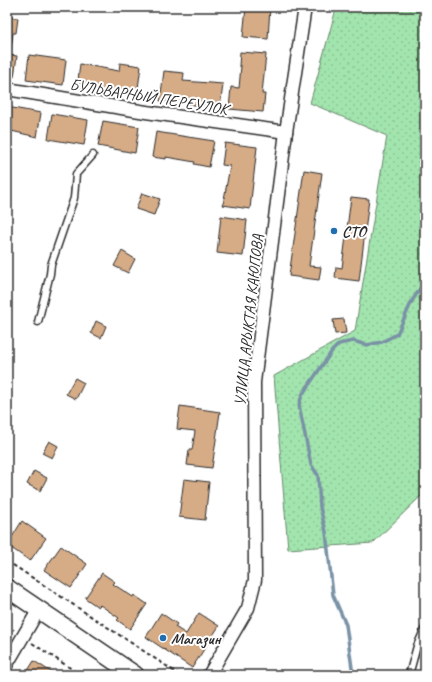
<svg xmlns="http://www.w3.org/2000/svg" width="432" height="682" font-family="Caveat,sans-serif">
<defs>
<pattern id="grass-dots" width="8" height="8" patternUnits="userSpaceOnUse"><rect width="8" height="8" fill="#a2e4ad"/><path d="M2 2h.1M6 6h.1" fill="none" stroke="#8cc495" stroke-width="1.8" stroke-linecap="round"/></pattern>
</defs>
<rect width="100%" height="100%" fill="#fff"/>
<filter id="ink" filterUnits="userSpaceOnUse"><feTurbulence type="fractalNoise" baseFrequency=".025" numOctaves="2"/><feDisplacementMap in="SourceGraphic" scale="8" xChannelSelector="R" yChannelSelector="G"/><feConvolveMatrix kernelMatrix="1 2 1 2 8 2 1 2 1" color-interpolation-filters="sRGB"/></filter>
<g filter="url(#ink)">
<polygon fill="url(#grass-dots)" stroke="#66886c" points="348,7 425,7 425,492 373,543 288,549 274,376 355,331 387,136 310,103 336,9"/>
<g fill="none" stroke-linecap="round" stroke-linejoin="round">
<polyline stroke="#7992a6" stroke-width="3.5" points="353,675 346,625 333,595 326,532 320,507 318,475 311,465 299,405 302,395 332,351 339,344 353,341 367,345 382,342 397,334 412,301 425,281"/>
</g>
<g fill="#d6ac87" stroke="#2b2b2b">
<polygon points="246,7 270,7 268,39 243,37"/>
<polygon points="7,17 18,18 16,33 13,33 10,55 17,56 14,77 7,76"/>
<polygon points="240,52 266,54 262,94 265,94 263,112 229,109 231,87 239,88 241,66 239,66"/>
<polygon points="29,55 66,60 63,85 26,80"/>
<polygon points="120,63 141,66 137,96 77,88 80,64 119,71"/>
<polygon points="164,71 184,73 183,81 223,84 220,108 160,101"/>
<polygon points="7,107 41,113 37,137 7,130"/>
<polygon points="52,114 88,120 84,145 48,139"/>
<polygon points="103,121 139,127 135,153 98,146"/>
<polygon points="156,132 214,141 209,167 194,164 195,162 166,157 166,159 152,157"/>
<polygon points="225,143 257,147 250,209 223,205 230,166 222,165"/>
<polygon points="304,170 322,173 309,266 321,267 319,280 289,276"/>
<polygon points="142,193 160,199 154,215 136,209"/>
<polygon points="351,197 369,199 359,281 335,278 336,267 342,268"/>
<polygon points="221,216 247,220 243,256 217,253"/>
<polygon points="122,251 135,259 128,273 114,266"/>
<polygon points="344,319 346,333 335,334 333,320"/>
<polygon points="96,321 106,326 101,338 91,333"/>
<polygon points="75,378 84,383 76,399 66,394"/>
<polygon points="180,406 220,412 212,468 187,465 189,450 192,450 195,431 177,429"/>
<polygon points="49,441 58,446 52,458 42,453"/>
<polygon points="34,471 47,478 40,491 27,484"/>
<polygon points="184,479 209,482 205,520 179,517"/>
<polygon points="22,521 46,538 30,561 7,545"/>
<polygon points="61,546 87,564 71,588 44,570"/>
<polygon points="102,573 115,582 113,584 133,597 134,595 147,604 130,629 117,620 119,618 100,605 98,607 85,598"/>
<polygon points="161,613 177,624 175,627 186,634 199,613 219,626 192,668 146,637"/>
<polygon points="34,661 56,675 25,675"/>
</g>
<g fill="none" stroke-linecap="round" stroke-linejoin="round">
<defs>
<g id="lane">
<polyline points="38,322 50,274 51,265 74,198 76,174 93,155"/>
<polyline points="409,675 417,646 425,628"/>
</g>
<g id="street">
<polyline points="7,89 146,112 286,132"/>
<polyline points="7,664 39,609"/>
<polyline points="209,675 248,608 255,580 254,382 286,132 305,7"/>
</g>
<polyline id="secondary" points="7,588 135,675"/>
</defs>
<use href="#lane" stroke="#2b2b2b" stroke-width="9"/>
<use href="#street" stroke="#2b2b2b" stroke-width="15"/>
<use href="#secondary" stroke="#2b2b2b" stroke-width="20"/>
<g stroke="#2b2b2b" stroke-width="2" stroke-dasharray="4 3" stroke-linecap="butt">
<polyline points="7,561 180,675"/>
<polyline points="7,626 14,630"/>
<polyline points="32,643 81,675"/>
</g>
<use href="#lane" stroke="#fff" stroke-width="6"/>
<use href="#street" stroke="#fff" stroke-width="12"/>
<use href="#secondary" stroke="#fff" stroke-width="17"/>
</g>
</g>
<g fill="#1f6fb2" stroke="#fff" stroke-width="1.5">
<circle cx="334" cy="231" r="4"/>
<circle cx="163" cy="638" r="4"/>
</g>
<g text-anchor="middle" stroke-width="4" stroke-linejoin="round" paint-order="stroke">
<g font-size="16" fill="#2b2b2b" stroke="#fff">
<text transform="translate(149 96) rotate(9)" y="6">БУЛЬВАРНЫЙ ПЕРЕУЛОК</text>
<text transform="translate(248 320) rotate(-84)" y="6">УЛИЦА АРЫКТАЯ КАЮПОВА</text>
</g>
<g font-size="16" font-weight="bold" fill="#2b2b2b" stroke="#fff" text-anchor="start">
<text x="342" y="237">СТО</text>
<text x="171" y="644">Магазин</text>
</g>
</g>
<rect width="432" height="682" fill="none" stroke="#fff" stroke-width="24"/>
<rect x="12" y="12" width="408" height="658" fill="none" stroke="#2b2b2b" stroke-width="1.5" filter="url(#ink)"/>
</svg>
